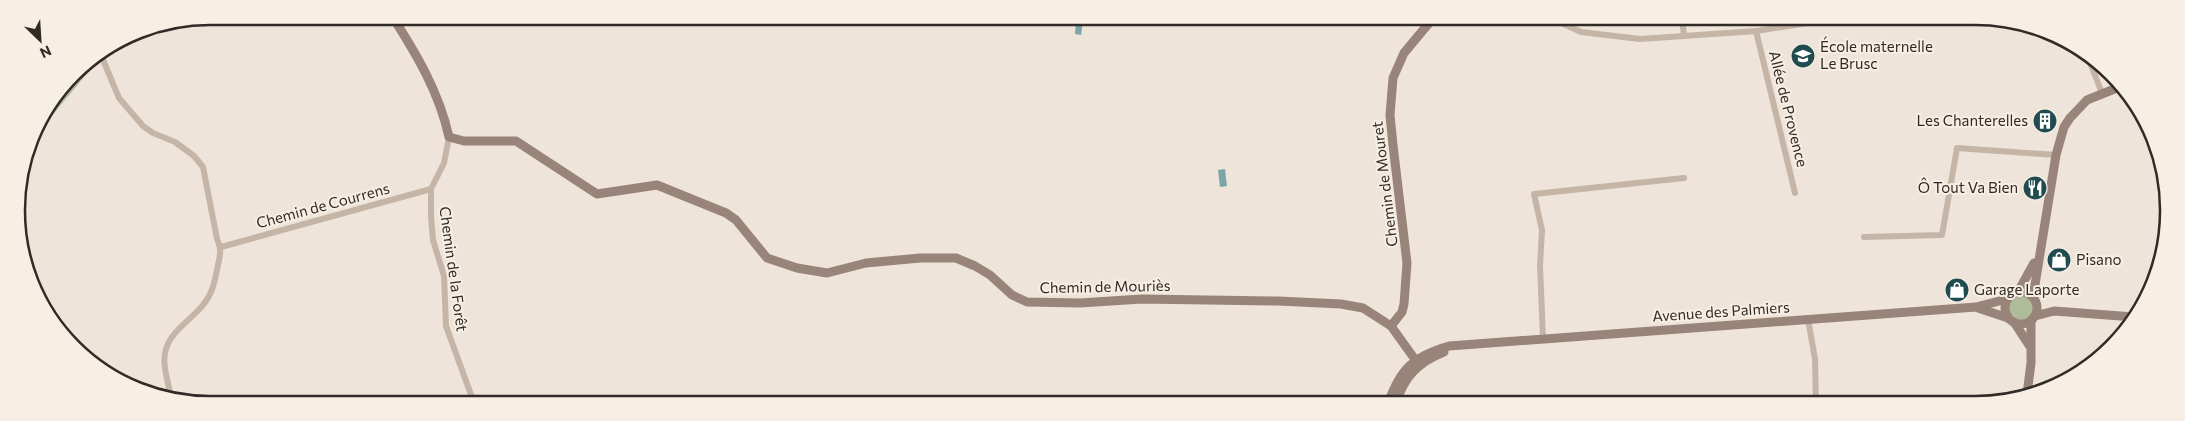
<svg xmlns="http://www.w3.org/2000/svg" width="2185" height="421" font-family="Commissioner,sans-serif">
<rect width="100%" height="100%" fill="#eee4d9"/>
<g fill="#b0bb9a">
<polygon points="105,52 30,142 31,136 73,73"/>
<circle cx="2021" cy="307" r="15"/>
</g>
<g fill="#7ba6a8">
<polygon points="1076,20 1083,21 1081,35 1075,34"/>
<polygon points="1225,169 1227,186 1220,187 1218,170"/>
</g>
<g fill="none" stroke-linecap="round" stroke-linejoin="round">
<g stroke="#c5b5a6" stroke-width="6">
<polyline points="1548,17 1581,32 1640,39 1756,31 1840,18"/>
<polyline points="1682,18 1684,36"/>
<polyline points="1988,18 2024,30 2041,32"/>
<polyline points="1756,31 1795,193"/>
<path d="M101 55 119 98 143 126 153 133 175 142 194 156 203 167 217 239C222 249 220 256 218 265 215 280 213 293 203 305 192 319 171 331 166 349 161 363 169 384 171 398"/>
<polyline points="2087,55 2102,93"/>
<polyline points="449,137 444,163 431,189 431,216 433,240 444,276 446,326 474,403"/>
<polyline points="1864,237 1942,235 1957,148 2056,155"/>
<polyline points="221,247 431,189"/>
<polyline points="1808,319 1815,359 1816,404"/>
<polyline points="1543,339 1540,266 1542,230 1534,194 1684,178"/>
</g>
<g stroke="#988478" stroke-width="9">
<path d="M392 16C417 55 439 92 449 137L464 141H516L597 194 657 185 726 213 736 220 767 258 797 268 827 273 866 263 920 258H956L975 266 990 275 1012 295 1027 302 1080 303 1142 299 1278 301 1341 304 1363 308 1391 326 1419 365"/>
<polyline points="2018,292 2034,263"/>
<circle cx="2021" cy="308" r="16"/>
<polyline points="2033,297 2056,155 2064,127 2070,118 2087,100 2122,86"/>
<polyline points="1978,308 2008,318"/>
<polyline points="2035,316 2054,311 2134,317"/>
<polyline points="2014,322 2029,345"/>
<polyline points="1391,326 1402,312 1404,304 1407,263 1393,145 1390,115 1393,78 1404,53 1434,17"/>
<polyline points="2027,394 2031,363 2031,320"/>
<path d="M1388 404C1400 369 1414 356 1449 346L1976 307 2007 299"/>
<path d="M1396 404C1403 378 1418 362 1444 352"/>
</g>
</g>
<defs>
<symbol id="school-disc" viewBox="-11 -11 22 22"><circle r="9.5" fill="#204b4f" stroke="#f7eee4"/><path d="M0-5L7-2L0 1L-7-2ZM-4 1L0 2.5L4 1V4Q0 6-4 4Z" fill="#fff"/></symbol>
<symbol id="building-disc" viewBox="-11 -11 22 22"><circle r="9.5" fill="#204b4f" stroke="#f7eee4"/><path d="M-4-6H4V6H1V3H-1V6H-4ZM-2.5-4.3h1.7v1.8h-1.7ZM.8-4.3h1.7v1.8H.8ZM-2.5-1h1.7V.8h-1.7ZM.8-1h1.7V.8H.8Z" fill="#fff"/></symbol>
<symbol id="restaurant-disc" viewBox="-11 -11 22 22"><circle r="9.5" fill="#204b4f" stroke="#f7eee4"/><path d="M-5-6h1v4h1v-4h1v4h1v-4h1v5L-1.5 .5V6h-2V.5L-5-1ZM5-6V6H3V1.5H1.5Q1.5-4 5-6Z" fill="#fff"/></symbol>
<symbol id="shop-disc" viewBox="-11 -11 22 22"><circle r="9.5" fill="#204b4f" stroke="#f7eee4"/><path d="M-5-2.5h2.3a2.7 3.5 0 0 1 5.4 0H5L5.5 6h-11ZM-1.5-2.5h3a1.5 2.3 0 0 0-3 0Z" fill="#fff"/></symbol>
</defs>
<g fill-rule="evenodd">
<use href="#school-disc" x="1789" y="42" width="28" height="28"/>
<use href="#building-disc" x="2031" y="107" width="28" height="28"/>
<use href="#restaurant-disc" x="2021" y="174" width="28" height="28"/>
<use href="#shop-disc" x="2045" y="246" width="28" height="28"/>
<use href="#shop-disc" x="1943" y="276" width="28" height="28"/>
</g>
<g text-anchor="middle" stroke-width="4" stroke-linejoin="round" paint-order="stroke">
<g font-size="15" fill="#322a26" stroke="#f7eee4" text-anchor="start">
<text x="1820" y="52">École maternelle<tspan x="1820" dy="17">Le Brusc</tspan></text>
<text x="2028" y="126" text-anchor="end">Les Chanterelles</text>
<text x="2018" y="193" text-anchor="end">Ô Tout Va Bien</text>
<text x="2076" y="265">Pisano</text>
<text x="1974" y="295">Garage Laporte</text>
</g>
<g font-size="15" fill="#322a26" stroke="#f7eee4">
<text transform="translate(1788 109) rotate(76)" y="5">Allée de Provence</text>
<text transform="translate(1385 184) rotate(-97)" y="5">Chemin de Mouret</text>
<text transform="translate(323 206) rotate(-15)" y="5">Chemin de Courrens</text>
<text transform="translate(453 269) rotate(82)" y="5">Chemin de la Forêt</text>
<text transform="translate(1105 287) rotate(-1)" y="5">Chemin de Mouriès</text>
<text transform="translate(1721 312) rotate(-4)" y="5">Avenue des Palmiers</text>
</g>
</g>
<path d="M0 0H2185V421H0ZM210 25H1975A185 185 0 0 1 2160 210V211A185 185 0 0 1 1975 396H210A185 185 0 0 1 25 211V210A185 185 0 0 1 210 25Z" fill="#f7eee4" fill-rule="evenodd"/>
<path fill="none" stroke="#322a26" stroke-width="2.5" d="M210 25H1975A185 185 0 0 1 2160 210V211A185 185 0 0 1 1975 396H210A185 185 0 0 1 25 211V210A185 185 0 0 1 210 25Z"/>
<g transform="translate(40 40) rotate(155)" stroke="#f7eee4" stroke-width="4" paint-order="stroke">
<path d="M0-4L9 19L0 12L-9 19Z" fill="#322a26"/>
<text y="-8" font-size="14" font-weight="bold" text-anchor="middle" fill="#322a26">N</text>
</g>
</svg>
